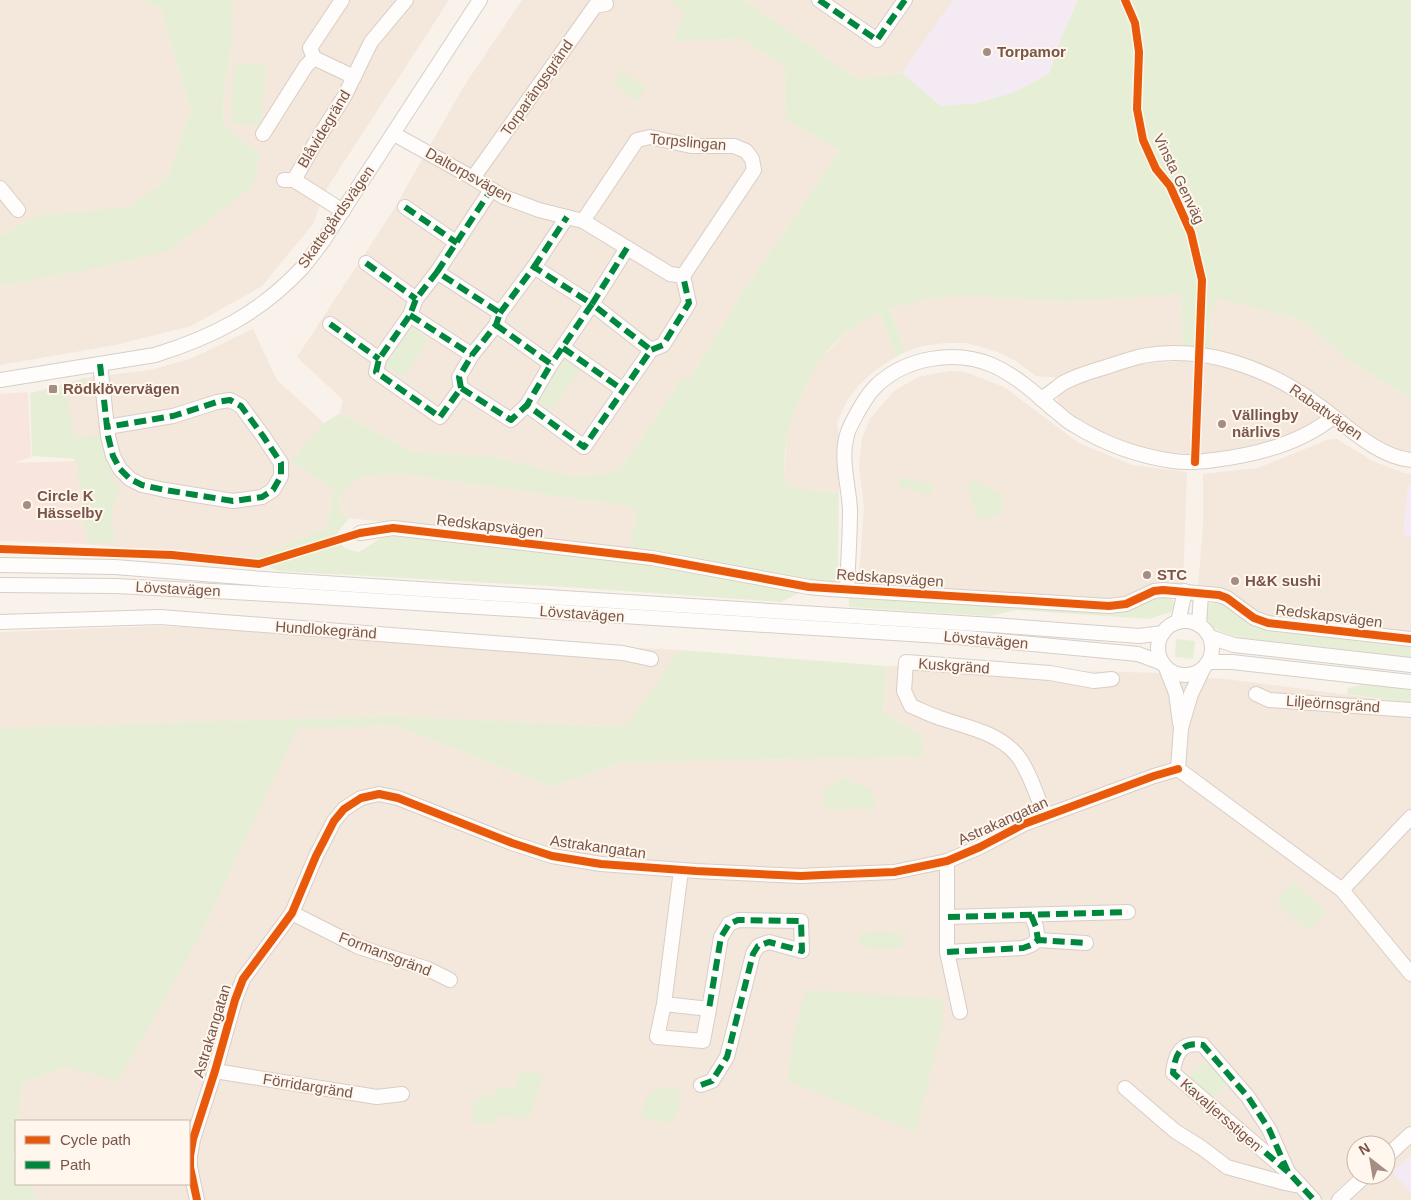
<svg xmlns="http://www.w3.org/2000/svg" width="1411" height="1200" font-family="Helvetica,sans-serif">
<rect width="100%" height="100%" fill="#f8f2eb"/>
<g fill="#f4e7db" fill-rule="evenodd">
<polygon points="0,0 141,0 161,9 191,110 167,179 130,207 38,215 0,236"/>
<polygon points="236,0 449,0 327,188 313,224 262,286 191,326 115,345 0,365 0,286 82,271 260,154 224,126 223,93 232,45 232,4"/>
<polygon points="522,0 669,0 686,11 673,41 744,39 785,68 786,120 840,151 746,287 690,378 683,378 619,471 576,477 489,456 439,454 412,451 340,413 343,400 297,357 391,214 464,86"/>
<polygon points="744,0 953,0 902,73 857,79"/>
<polygon points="1181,294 1183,349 1061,378 1036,376 1016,361 998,352 982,347 966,343 945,343 922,346 905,352 890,307 937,297 978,296 1068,302"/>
<polygon points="1216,297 1300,319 1346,358 1411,399 1411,453 1406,453 1377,441 1212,352 1210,317"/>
<polygon points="880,312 896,357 875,370 859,385 848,399 837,422 839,440 839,493 790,487 784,479 787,434 797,402 817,364 842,336 863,320"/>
<polygon points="253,329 277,380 324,423 291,461 334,490 327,528 250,559 84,544 84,537 73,517 75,461 63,385 83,378 150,370 190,359"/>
<polygon points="1183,361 1225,367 1245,372 1265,380 1296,396 1317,410 1320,415 1319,419 1316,423 1294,433 1259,446 1218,453 1190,454 1156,451 1135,445 1094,428 1061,407 1058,403 1058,398 1060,392 1064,389 1086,379 1121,368 1141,364"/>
<polygon points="950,371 965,372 1004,387 1079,443 1132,465 1187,472 1183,585 1156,582 1125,597 1109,601 866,584 859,576 864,507 859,466 862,438 870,419 894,391 918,377"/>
<polygon points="1337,439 1373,461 1404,473 1411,474 1411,633 1270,618 1258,612 1225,589 1198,587 1203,526 1203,474 1258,468 1327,440"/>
<polygon points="394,473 633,507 637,515 633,529 629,550 349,518 339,512 340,494 358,478"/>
<polygon points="159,626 679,650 627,727 390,716 0,728 0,632"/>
<path d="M887 666 1159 673 1233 680 1411 703V1200H38L29 1184H189V1121H18L23 1083 67 1067 201 934 296 729 397 726 552 787 622 762 924 757 921 735 883 712ZM1356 1145H1386V1175H1356Z"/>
</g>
<polygon fill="#f8e6de" points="28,392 31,457 14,463 75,461 73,517 84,537 84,544 0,541 0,394"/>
<g fill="#f3eaf3">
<polygon points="953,0 1078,0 1064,31 1049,74 1012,93 977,103 941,106 902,73"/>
<polygon points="1408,486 1411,486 1411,537 1403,535"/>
<polygon points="1411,1155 1411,1193 1392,1172"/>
</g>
<g fill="#e6efd5">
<polygon points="141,0 236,0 232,4 232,45 223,93 224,126 260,154 254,185 168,251 82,271 0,286 0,236 38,215 130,207 167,179 191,110 161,9"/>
<path d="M669 0H744L857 79 902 73 941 106 977 103 1012 93 1049 74 1064 31 1078 0H1411V399L1346 358 1300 319 1217 298 1210 317 1212 352 1183 349 1181 294 1068 302 978 296 937 297 890 308 905 352 896 357 880 312C867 318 855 325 844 334 818 356 795 400 788 433 784 448 785 464 784 479L790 487 839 493 838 582H817L698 559 629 550 633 529 637 515 633 507 394 473 358 478 340 494 339 512 349 518 338 532C340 548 344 549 359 552L389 533 680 568 801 592 781 602 565 587 279 571 250 559 327 528 334 490 291 461 324 423 340 413 412 451 439 454 489 456 576 477 619 471 683 378H690L746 287 840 151 786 120 785 68 744 39 673 41 685 12Z"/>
<polygon points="235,63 266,65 261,126 230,123"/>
<polygon points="622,71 646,88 637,101 613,84"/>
<polygon points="411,327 429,340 403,377 385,365"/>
<polygon points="565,360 579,370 552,411 537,401"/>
<path d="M85 378 94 388 66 395 75 439 95 435 101 437 116 473 110 477 120 486C112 508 108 520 116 543L88 542 77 459 32 456 30 393 63 385Z"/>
<polygon points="901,477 933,485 931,495 898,487"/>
<polygon points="974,480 1002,495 1002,513 988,519 977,517 968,486"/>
<polygon points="849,595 1120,610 1159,596 1169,596 1176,604 1171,612 1149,619 1016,610 990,616 849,607"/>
<path d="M1219 602 1240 617 1265 628 1411 644V658L1243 638C1223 634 1202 628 1206 604Z"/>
<polygon points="1176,639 1195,641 1193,659 1175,657"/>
<polygon points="679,650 887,666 883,712 921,735 925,757 622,762 552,787 397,726 297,729 201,934 118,1081 67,1067 23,1083 18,1121 16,1121 16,1134 14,1156 16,1161 16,1184 29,1184 38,1200 0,1200 0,728 390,716 626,727"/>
<polygon points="1369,683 1411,688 1411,703 1347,694 1348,688"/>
<polygon points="841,778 871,789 876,808 825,810 824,790"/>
<polygon points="1294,882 1326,912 1309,931 1276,901"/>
<polygon points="883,931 903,935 903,947 882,949 859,946 860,933"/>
<polygon points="805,990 943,999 942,1024 916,1132 788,1081 793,1040"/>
<polygon points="1205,1060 1229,1083 1212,1098 1189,1077"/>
<polygon points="520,1071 544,1074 529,1118 495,1116 494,1124 472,1122 474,1100 479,1100 480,1095 494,1096 495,1088 515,1089"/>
<polygon points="661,1088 680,1090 677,1114 668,1124 642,1117 646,1097 656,1089"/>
</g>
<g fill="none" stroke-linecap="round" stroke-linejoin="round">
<defs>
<g id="minor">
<polyline points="342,0 310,48 314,58 354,77"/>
<polyline points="819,0 877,40 905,0"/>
<polyline points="263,134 306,66 314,58"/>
<polyline points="394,134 473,178 504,197 539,210 583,221 670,274 683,276"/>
<polyline points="473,178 595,6 606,4"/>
<polyline points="284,180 294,180 343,211"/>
<polyline points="294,180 317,140 344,97 371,42 406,0"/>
<polyline points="0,188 18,210"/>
<polyline points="405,207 457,243"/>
<polyline points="583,221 637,140 650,137 691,146 734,146 746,151 752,159 754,170 683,276"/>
<polyline points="627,248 592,304 651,350"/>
<polyline points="366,263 416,299"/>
<polyline points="534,267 567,217"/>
<polyline points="437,272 491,190"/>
<polyline points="500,313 534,267 592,304 551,364"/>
<polyline points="410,315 472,355"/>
<polyline points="330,324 379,359"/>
<polyline points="496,325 551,364 527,405"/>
<polyline points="563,348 623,390"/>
<polyline points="100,364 108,436 113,456 120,469 130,479 142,485 165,490 233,501 262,497 273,490 281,476 281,463 263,436 241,406 230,400 217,402 173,416 107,427"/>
<path d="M0 380 155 355C213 337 260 313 302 268 309 260 316 250 323 241L480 0"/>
<polyline points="461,388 459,377 472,355 496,325 500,313 437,272 416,299 410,315 379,359 376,372 440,417 461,388 511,420 527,405 584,447 651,350 663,345 689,303 683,276"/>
<path d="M1041 399C1049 394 1056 388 1063 383 1076 376 1092 371 1106 367 1118 363 1130 359 1142 356 1203 345 1265 367 1314 402 1342 421 1376 457 1411 460"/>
<polyline points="360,533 393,528 652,558 809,587 830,589 1109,606 1126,604 1154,591 1163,590 1219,595 1227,598 1254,618 1268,623 1411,639"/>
<polyline points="0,565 115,567 277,580 993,625 1139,636 1163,633"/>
<polyline points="0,585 116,586 288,595 957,637 1138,654 1162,663"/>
<path d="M847 589C848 563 850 536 850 510 849 486 840 459 847 435 848 430 851 425 853 421 859 409 866 396 876 386 905 358 954 349 992 365 1015 375 1034 392 1053 409 1060 414 1066 421 1074 425 1103 443 1138 456 1173 461 1186 463 1200 462 1214 460 1256 455 1300 444 1333 417"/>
<circle cx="1185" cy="648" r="27"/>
<polyline points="0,622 160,617 623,653 651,659"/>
<polyline points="1178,622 1185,591"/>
<polyline points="1199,625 1201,594"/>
<polyline points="1210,637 1234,645 1411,665"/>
<polyline points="1209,662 1232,662 1411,682"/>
<polyline points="1166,668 1176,693 1180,723"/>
<polyline points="1256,694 1269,700 1411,710"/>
<polyline points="1178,769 1342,890 1411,974"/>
<polyline points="1178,769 1181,728 1191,694 1203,669"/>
<path d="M1045 816C1038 799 1028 767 1016 754 997 732 966 727 940 718 930 715 921 710 911 706L904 691 906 662 1050 673 1094 681 1112 679"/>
<polyline points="947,861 947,952 960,1012"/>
<polyline points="1342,890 1411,817"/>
<polyline points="292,913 359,947 428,969 450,980"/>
<polyline points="1031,915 1036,927 1038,940"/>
<polyline points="948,917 1128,912"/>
<polyline points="947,952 1023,948 1031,945 1038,940 1086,943"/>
<polyline points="664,1004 709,1009 703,1041 657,1037 664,1004 681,870"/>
<polyline points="215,1071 377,1097 402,1094"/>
<polyline points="701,1085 712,1081 727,1057 753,954 758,946 769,942 802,951 801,921 738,920 729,924 721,937 709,1009"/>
<polyline points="1125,1088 1175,1131 1202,1148 1227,1167 1285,1183 1300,1186"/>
<polyline points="1386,1157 1411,1134"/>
<path d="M1288 1172 1173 1073C1175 1053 1182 1041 1203 1045L1248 1097 1269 1129 1288 1172 1314 1200"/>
<polyline points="197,1200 190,1167 190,1156 193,1139 215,1071 235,1000 243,979 292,913 316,856 334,821 344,809 361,798 379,794 398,798 512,843 552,856 601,864 696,871 801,876 822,875 894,872 947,861 980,847 1024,824 1154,776 1178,769"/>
<polyline points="1339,1200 1366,1175"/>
</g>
</defs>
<use href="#minor" stroke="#d7cec8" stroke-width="16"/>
<use href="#minor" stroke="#fefdfc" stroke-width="14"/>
<g stroke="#00873e" stroke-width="6" stroke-dasharray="12 6" stroke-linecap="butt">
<polyline points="819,0 877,40 905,0"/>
<polyline points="405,207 457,243"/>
<polyline points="627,248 592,304 651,350"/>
<polyline points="366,263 416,299"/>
<polyline points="534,267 567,217"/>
<polyline points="437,272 491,190"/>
<polyline points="500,313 534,267 592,304 551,364"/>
<polyline points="410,315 472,355"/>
<polyline points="330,324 379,359"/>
<polyline points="496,325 551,364 527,405"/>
<polyline points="563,348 623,390"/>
<polyline points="100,364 108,436 113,456 120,469 130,479 142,485 165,490 233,501 262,497 273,490 281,476 281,463 263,436 241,406 230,400 217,402 173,416 107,427"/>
<polyline points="461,388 459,377 472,355 496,325 500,313 437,272 416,299 410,315 379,359 376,372 440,417 461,388 511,420 527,405 584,447 651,350 663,345 689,303 683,276"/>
<polyline points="1031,915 1036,927 1038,940"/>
<polyline points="948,917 1128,912"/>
<polyline points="947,952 1023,948 1031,945 1038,940 1086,943"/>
<polyline points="701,1085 712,1081 727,1057 753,954 758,946 769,942 802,951 801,921 738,920 729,924 721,937 709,1009"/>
<path d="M1288 1172 1173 1073C1175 1053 1182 1041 1203 1045L1248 1097 1269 1129 1288 1172 1314 1200"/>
</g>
<defs>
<g id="cycleway">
<polyline points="1125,0 1135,23 1139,52 1137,109 1143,140 1156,169 1170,186 1191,233 1202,280 1195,462"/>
<polyline points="0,549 172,555 259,564 360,533 393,528 652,558 809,587 1109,606 1126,604 1154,591 1163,590 1219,595 1227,598 1254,618 1268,623 1411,639"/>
<polyline points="197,1200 190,1167 190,1156 193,1139 215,1071 235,1000 243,979 292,913 316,856 334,821 344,809 361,798 379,794 398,798 512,843 552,856 601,864 696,871 801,876 822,875 894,872 947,861 980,847 1024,824 1154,776 1178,769"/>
</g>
</defs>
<use href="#cycleway" stroke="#fff7ee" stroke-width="11"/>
<use href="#cycleway" stroke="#e8590c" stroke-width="8"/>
</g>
<g fill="#a58d82" stroke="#fff7ee" stroke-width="2">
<circle cx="987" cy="52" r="5"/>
<rect x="48" y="384" width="10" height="10" rx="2.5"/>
<circle cx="1222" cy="424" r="5"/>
<circle cx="27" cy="505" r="5"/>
<circle cx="1147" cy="575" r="5"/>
<circle cx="1235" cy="581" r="5"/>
</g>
<g text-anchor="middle" stroke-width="4" stroke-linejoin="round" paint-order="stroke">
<g font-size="15" font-weight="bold" fill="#795649" stroke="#fff7ee" text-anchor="start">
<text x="997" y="57">Torpamor</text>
<text x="63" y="394">Rödklövervägen</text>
<text x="1232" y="420">Vällingby<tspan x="1232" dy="17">närlivs</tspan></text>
<text x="37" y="501">Circle K<tspan x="37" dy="17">Hässelby</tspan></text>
<text x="1157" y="580">STC</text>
<text x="1245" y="586">H&amp;K sushi</text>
</g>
<g font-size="15" fill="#795649" stroke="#fff7ee">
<text transform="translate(537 88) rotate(-55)" y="5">Torparängsgränd</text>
<text transform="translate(324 129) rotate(-59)" y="5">Blåvidegränd</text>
<text transform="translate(688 142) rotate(5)" y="5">Torpslingan</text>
<text transform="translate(469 175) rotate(29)" y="5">Daltorpsvägen</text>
<text transform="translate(1179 179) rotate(64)" y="5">Vinsta Genväg</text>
<text transform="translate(336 217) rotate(-55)" y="5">Skattegårdsvägen</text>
<text transform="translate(1326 412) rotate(35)" y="5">Rabattvägen</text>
<text transform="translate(490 526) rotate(7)" y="5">Redskapsvägen</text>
<text transform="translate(890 578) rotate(4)" y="5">Redskapsvägen</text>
<text transform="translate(178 589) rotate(3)" y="5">Lövstavägen</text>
<text transform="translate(582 614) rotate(4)" y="5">Lövstavägen</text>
<text transform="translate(1329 616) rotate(7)" y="5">Redskapsvägen</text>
<text transform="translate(326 630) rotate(4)" y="5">Hundlokegränd</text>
<text transform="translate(986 640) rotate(5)" y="5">Lövstavägen</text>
<text transform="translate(954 666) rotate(4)" y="5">Kuskgränd</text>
<text transform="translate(1333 704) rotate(4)" y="5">Liljeörnsgränd</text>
<text transform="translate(1003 821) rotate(-24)" y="5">Astrakangatan</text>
<text transform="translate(598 847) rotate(8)" y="5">Astrakangatan</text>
<text transform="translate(385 954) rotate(21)" y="5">Formansgränd</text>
<text transform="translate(212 1031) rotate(-73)" y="5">Astrakangatan</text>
<text transform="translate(308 1086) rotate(9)" y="5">Förridargränd</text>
<text transform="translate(1221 1115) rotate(41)" y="5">Kavaljersstigen</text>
</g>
</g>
<rect x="15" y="1120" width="175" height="65" fill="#fff7ee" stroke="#c9b7ac"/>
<rect x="25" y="1136" width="25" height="8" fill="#e8590c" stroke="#c9b7ac"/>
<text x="60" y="1145" font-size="15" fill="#795649">Cycle path</text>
<rect x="25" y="1161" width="25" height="8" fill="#00873e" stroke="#c9b7ac"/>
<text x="60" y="1170" font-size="15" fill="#795649">Path</text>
<g transform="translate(1371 1160) rotate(329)"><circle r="24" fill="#fff7ee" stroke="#c9b7ac"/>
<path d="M0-4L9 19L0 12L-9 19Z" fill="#a58d82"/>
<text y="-8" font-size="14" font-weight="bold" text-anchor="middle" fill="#795649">N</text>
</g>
</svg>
